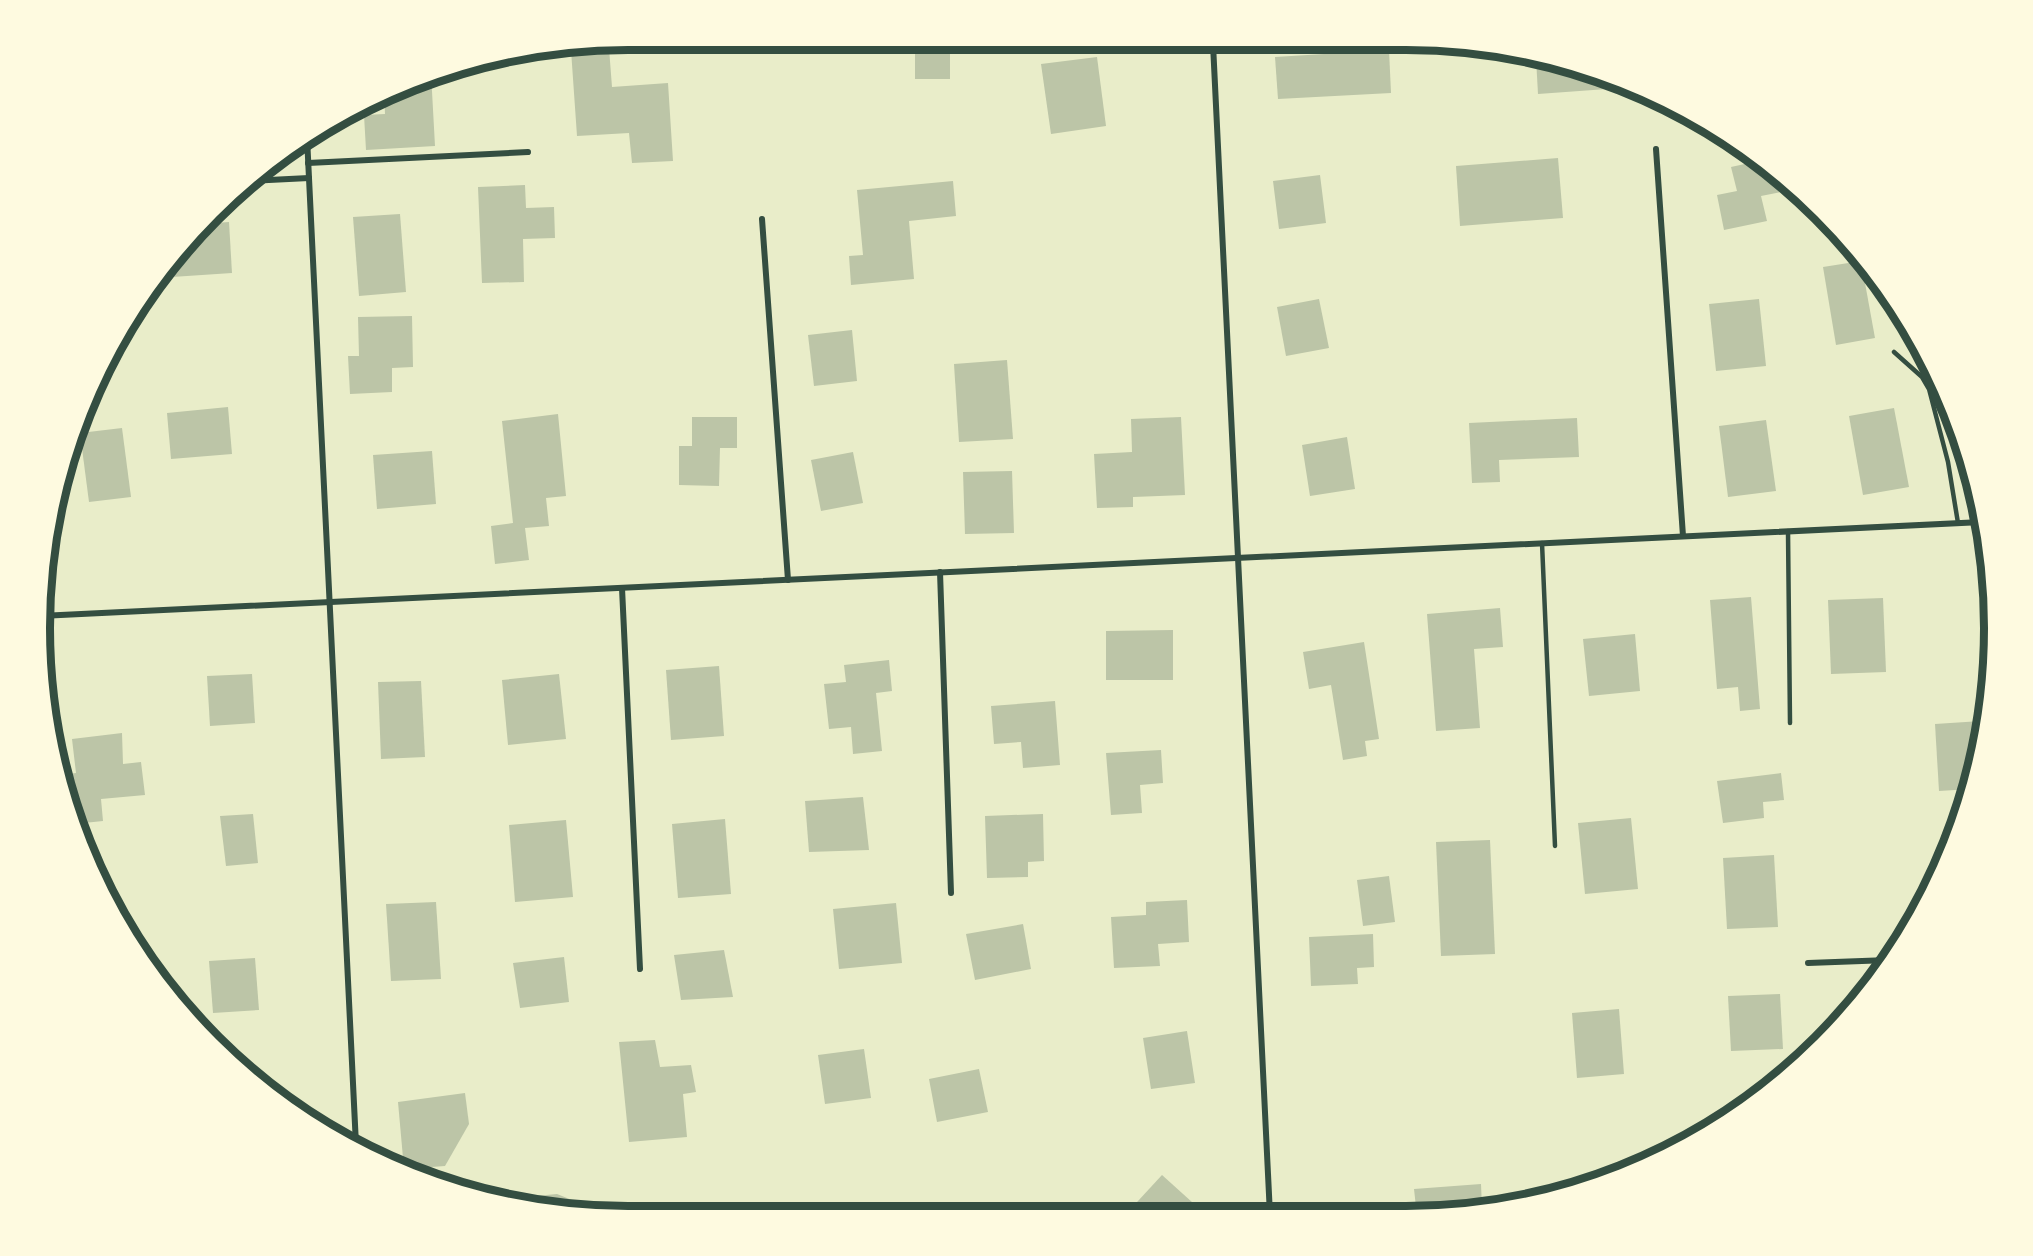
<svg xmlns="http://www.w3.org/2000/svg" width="2033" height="1256" font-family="'Noto Serif',serif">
<rect width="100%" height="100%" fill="#e9edc9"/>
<g fill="#bcc5a7">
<rect x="915" y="44" width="35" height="35"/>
<polygon points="609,48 612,87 668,83 673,161 632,163 629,133 577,136 571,50"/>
<polygon points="1389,50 1391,93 1278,99 1275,57"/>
<polygon points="1097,57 1106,126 1051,134 1041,64"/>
<polygon points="1536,58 1606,77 1607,89 1538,94"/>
<polygon points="431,73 435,146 366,150 364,115 385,114 384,93"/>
<polygon points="1558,158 1563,218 1460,226 1456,166"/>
<polygon points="1763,160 1777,173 1781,192 1761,196 1767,221 1724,230 1717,195 1737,191 1731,167"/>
<polygon points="1320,175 1326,223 1279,229 1273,181"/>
<polygon points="953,181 956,216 909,221 914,279 851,285 849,256 863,255 857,190"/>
<polygon points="525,185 526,208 554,207 555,238 523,239 524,282 482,283 478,187"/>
<polygon points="400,214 406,292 359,296 353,217"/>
<polygon points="229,222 232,273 157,278 201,224"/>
<polygon points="1861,261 1875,338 1836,345 1823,267"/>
<polygon points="1319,299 1329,348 1286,356 1277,307"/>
<polygon points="1759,299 1766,366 1716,371 1709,304"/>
<polygon points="412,316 413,367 392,368 392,392 350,394 348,356 359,356 358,317"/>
<polygon points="852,330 857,381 814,386 808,335"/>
<polygon points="1007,360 1013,439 959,442 954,364"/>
<polygon points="228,407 232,454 171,459 167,413"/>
<polygon points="1894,408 1909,487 1863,495 1849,416"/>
<polygon points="558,414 566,496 546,498 549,526 525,528 529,560 495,564 491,526 513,523 502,421"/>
<polygon points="692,417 737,417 737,448 720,448 719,486 679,485 679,446 692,446"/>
<polygon points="1181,417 1185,495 1133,497 1133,507 1097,508 1094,454 1132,452 1131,419"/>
<polygon points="1577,418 1579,457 1499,460 1500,482 1472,483 1469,423"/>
<polygon points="1766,420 1776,491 1728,497 1719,426"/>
<polygon points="122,428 131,497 89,502 80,433"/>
<polygon points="1347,437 1355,489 1310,496 1302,445"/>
<polygon points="432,451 436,504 377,509 373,455"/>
<polygon points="853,452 863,503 821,511 811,460"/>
<polygon points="1012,471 1014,533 965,534 963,472"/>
<polygon points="1751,597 1760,709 1740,711 1738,687 1717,689 1710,600"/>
<polygon points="1883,598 1886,672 1831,674 1828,600"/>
<polygon points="1500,608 1503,647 1474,649 1480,728 1436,731 1427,614"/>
<polygon points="1173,630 1173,680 1106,680 1106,631"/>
<polygon points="1635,634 1640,691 1589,696 1583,639"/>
<polygon points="1364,642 1379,739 1365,741 1367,756 1343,760 1331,685 1309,689 1303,652"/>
<polygon points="889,660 892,691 876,693 882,751 853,754 851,727 829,729 824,684 846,682 844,665"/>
<polygon points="719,666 724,736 671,740 666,670"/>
<polygon points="252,674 255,723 210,726 207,676"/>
<polygon points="559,674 566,739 508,745 502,680"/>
<polygon points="421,681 425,757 381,759 378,682"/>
<polygon points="1055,701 1060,765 1023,768 1021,742 994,744 991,706"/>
<polygon points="1981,721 1981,735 1974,780 1971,789 1939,791 1935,724"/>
<polygon points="122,733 123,764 141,762 145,795 101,799 103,821 74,824 70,817 60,775 76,773 72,739"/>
<polygon points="1161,750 1163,783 1140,785 1142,813 1111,815 1106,753"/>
<polygon points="1781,773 1784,800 1763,802 1764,818 1723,823 1717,781"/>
<polygon points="863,797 869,850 809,852 805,801"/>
<polygon points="253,814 258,863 226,866 220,816"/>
<polygon points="1043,814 1044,861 1028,862 1028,877 987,878 985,816"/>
<polygon points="1631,818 1638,889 1585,894 1578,823"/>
<polygon points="725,819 731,894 678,898 672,824"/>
<polygon points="566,820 573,897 515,902 509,825"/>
<polygon points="1490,840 1495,954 1441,956 1436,842"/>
<polygon points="1774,855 1778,927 1727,929 1723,858"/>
<polygon points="1389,876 1395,922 1363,926 1357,880"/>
<polygon points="1187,900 1189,942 1158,944 1160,966 1114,968 1111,917 1146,915 1146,902"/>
<polygon points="436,902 441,979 391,981 386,904"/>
<polygon points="896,903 902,963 839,969 833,909"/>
<polygon points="1023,924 1031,969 975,980 966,934"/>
<polygon points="1373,934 1374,967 1357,968 1358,984 1311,986 1309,937"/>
<polygon points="724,950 733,997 681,1000 674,955"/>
<polygon points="564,957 569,1002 520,1008 513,963"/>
<polygon points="255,958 259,1010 213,1013 209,961"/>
<polygon points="1780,994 1783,1049 1731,1051 1728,996"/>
<polygon points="1619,1009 1624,1074 1577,1078 1572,1013"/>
<polygon points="1187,1031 1195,1083 1151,1089 1143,1038"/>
<polygon points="655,1040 660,1067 691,1065 696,1092 683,1094 687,1137 629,1142 619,1042"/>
<polygon points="864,1049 871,1098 825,1104 818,1055"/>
<polygon points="979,1069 988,1112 937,1122 929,1079"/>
<polygon points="465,1093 469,1124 445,1166 404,1169 398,1102"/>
<polygon points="1162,1175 1203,1212 1200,1215 1126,1214"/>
<polygon points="1481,1184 1482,1208 1458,1210 1458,1213 1444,1216 1417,1216 1414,1189"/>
<polygon points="557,1194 602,1212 551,1212 526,1205 525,1197"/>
</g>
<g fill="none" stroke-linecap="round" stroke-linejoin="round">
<g stroke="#344e41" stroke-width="4.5">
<polyline points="1894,352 1922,377 1929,389 1948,462 1958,523"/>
<polyline points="1788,531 1790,723"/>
<polyline points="1542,543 1555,846"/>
</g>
<g stroke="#344e41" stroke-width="6">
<polyline points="1213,44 1270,1215"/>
<polyline points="307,137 356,1145"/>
<polyline points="1656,149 1683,536"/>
<polyline points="308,163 528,152"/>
<polyline points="247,181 309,178"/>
<polyline points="762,219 788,580"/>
<polyline points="940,572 951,893"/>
<polyline points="622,588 640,969"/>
<polyline points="40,616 1982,522"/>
<polyline points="1808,963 1889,960"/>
</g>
</g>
<path d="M0 0H2033V1256H0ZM628 50H1406A578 578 0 0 1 1984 628V628A578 578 0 0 1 1406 1206H628A578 578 0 0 1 50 628V628A578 578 0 0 1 628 50Z" fill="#fefae0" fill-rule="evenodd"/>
<path fill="none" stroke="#344e41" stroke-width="8" d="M628 50H1406A578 578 0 0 1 1984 628V628A578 578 0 0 1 1406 1206H628A578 578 0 0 1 50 628V628A578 578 0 0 1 628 50Z"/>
</svg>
